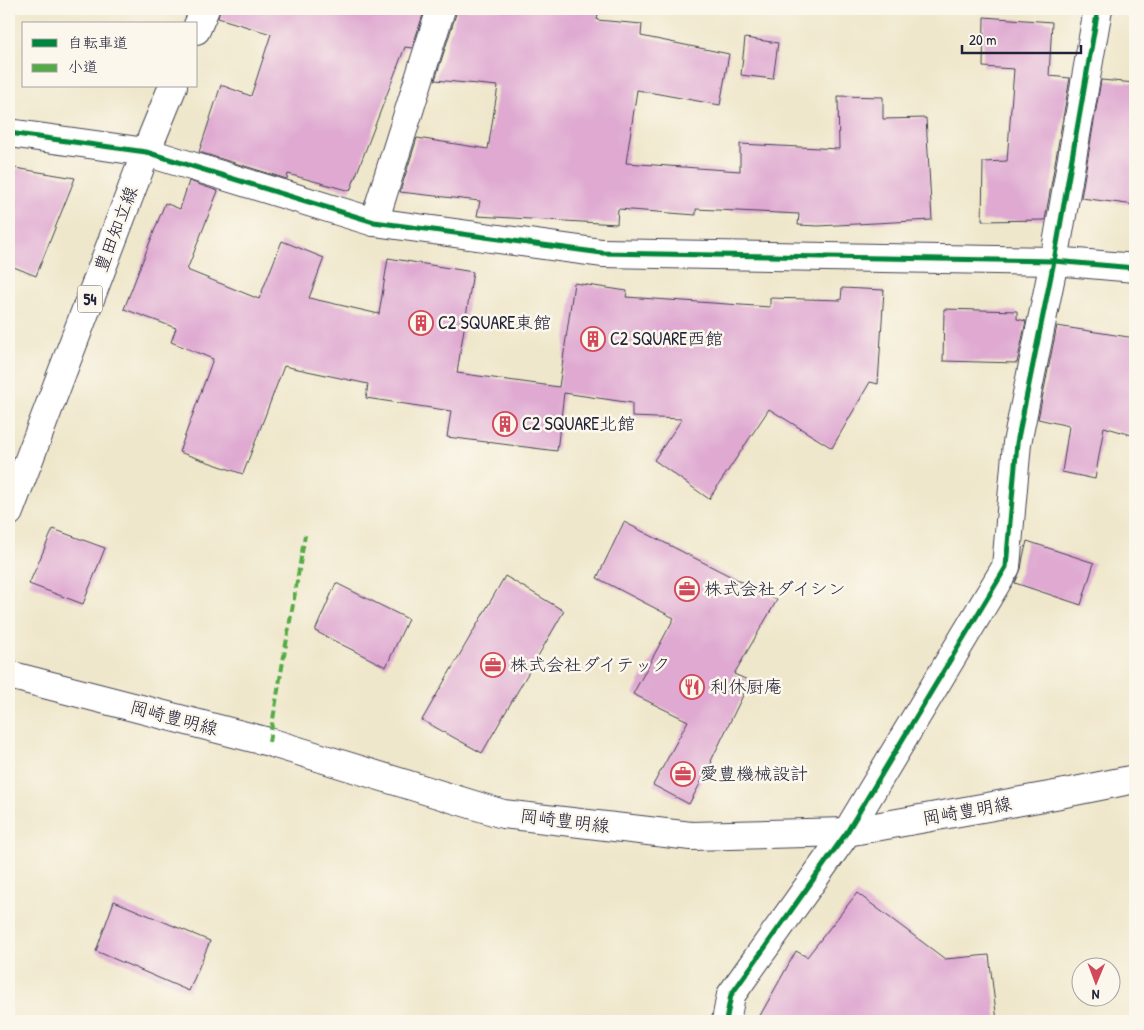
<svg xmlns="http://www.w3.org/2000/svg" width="1144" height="1030" font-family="'Patrick Hand','Klee One',sans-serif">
<rect width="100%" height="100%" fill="#fbf7ec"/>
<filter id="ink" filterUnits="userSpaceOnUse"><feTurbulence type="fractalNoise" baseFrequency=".02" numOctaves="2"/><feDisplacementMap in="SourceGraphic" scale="10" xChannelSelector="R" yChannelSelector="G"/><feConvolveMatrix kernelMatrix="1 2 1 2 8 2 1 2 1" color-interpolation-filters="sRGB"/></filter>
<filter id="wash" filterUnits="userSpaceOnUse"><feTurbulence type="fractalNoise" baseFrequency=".0096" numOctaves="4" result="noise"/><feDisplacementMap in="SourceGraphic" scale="20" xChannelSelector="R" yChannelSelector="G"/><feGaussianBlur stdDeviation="1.12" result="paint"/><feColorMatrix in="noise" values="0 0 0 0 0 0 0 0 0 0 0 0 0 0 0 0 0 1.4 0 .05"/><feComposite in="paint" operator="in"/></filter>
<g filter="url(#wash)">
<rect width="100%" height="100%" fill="#efe7cb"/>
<g id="blocks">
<g fill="#dfa9d1">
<polygon points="220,9 425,9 412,48 405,47 350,191 288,174 287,179 199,152 221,85 251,96 271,34 218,18"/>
<polygon points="456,9 599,9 597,20 642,24 641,36 729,54 720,105 637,90 626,163 740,171 740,144 839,149 838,96 883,97 883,119 926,118 932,220 818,226 798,225 799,214 696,209 696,215 618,209 617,224 477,216 480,201 400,192 417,138 488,149 498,86 435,80 456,14"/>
<polygon points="984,17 1052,22 1049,76 1070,78 1045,220 982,221 983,162 1007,161 1014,69 983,67"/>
<polygon points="745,38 778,43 773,79 741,75"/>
<polygon points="1101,80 1135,83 1135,205 1081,198"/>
<polygon points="9,167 75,178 36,276 9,265"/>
<polygon points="189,181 218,191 187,270 259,299 282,241 324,258 309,298 379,314 388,258 473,272 457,373 559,387 574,283 627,291 626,297 770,307 770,298 841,300 842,288 884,290 878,384 870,382 832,448 769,409 709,499 654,460 682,419 632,417 632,403 564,393 557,451 447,437 451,411 366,398 368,384 284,366 243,474 179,452 213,359 171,342 176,328 124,309 165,203 180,209"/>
<polygon points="944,309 1017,311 1017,319 1026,321 1017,363 943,361"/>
<polygon points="1057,326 1135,338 1135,436 1104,427 1095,479 1062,472 1069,426 1038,419"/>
<polygon points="624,522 777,600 734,674 750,681 711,761 712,762 689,804 653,785 688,721 633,694 674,618 597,578"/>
<polygon points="53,529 105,548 83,604 29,584"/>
<polygon points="1027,541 1094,563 1081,605 1015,583 1021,569 1023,557"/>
<polygon points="505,576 564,611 482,753 422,720"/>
<polygon points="336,583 408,619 386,667 315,631"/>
<polygon points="857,893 945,959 989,955 997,1021 757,1021 796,951 807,957"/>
<polygon points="114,901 210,941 189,991 96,951"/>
</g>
</g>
</g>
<g filter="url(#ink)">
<use href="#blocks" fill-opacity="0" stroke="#414051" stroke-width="1"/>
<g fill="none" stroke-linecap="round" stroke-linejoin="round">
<defs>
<g id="street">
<polyline points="9,133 146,152"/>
<polyline points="374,222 441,9"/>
<polyline points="726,1021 731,995 847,832 1006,567 1017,443 1054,261 1098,9"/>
</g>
<g id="secondary">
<polyline points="146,152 374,222 602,253 1054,261 1135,268"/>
<polyline points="9,675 269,742 503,814 691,836 847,832 1055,795 1135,779"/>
</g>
<g id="primary">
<polyline points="196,30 205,9"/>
<polyline points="9,512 146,152 173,86"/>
</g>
</defs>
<use href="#street" stroke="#414051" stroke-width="30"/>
<use href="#secondary" stroke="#414051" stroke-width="30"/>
<use href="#primary" stroke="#414051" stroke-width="30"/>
<use href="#street" stroke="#fff" stroke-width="28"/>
<use href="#secondary" stroke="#fff" stroke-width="28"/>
<use href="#primary" stroke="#fff" stroke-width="28"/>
<polyline stroke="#53aa46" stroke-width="4" stroke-dasharray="8 4" stroke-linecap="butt" points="269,742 305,535"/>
<defs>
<g id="cycleway">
<polyline points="9,133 146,152 374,222 602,253 1054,261 1135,268"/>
<polyline points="726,1021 731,995 847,832 1006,567 1017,443 1054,261 1098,9"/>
</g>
</defs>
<use href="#cycleway" stroke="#fbf7ec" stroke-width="8"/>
<use href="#cycleway" stroke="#00873e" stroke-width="5"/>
</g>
</g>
<defs>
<symbol id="building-ring" viewBox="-11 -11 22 22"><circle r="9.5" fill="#fbf7ec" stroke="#d1495b" stroke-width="1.5"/><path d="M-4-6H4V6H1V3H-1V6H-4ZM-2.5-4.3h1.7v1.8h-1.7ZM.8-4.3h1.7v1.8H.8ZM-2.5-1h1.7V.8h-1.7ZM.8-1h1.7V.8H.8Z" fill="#d1495b"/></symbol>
<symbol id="office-ring" viewBox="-11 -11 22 22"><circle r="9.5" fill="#fbf7ec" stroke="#d1495b" stroke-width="1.5"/><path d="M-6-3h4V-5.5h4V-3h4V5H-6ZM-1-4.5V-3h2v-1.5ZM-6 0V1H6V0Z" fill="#d1495b"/></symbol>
<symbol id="restaurant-ring" viewBox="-11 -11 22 22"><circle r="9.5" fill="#fbf7ec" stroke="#d1495b" stroke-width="1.5"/><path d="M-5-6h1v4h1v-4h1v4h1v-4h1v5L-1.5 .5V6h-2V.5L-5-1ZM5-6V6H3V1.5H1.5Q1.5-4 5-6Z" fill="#d1495b"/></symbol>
</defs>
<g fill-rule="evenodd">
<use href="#building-ring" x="407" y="309" width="28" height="28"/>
<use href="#building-ring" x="579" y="325" width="28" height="28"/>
<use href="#building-ring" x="491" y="410" width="28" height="28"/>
<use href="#office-ring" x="673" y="575" width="28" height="28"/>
<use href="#office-ring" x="479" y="651" width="28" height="28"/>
<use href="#restaurant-ring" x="678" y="673" width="28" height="28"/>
<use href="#office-ring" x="669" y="760" width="28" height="28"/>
</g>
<g text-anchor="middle" stroke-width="5" stroke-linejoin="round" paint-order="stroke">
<rect fill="#fbf7ec" stroke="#636270" stroke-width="1" x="77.5" y="285.5" width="25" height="27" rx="4"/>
<g font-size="16" font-weight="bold" fill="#22223b">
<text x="90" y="305">54</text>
</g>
<g font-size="18" fill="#22223b" stroke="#fbf7ec">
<text transform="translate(116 229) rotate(-69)" y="6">豊田知立線</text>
<text transform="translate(174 718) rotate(15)" y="6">岡崎豊明線</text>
<text transform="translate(967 811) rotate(-10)" y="6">岡崎豊明線</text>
<text transform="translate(565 821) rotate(7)" y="6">岡崎豊明線</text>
</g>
<g font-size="18" fill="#22223b" stroke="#fbf7ec" text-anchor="start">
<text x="438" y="329">C2 SQUARE東館</text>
<text x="610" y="345">C2 SQUARE西館</text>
<text x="522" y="430">C2 SQUARE北館</text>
<text x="704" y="595">株式会社ダイシン</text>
<text x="510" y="671">株式会社ダイテック</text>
<text x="710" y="693">利休厨庵</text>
<text x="700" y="780">愛豊機械設計</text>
</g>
</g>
<rect width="1144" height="1030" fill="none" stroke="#fbf7ec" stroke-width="30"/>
<rect x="22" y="22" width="175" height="65" fill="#fbf7ec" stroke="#a4a2a5"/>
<rect x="32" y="39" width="25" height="8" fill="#00873e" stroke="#a4a2a5"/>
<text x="68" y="48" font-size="15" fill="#22223b">自転車道</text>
<rect x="32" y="64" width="25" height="8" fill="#53aa46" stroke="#a4a2a5"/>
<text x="68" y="72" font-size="15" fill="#22223b">小道</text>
<g transform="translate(1096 982) rotate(181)"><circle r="24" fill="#fbf7ec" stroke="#a4a2a5"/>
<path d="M0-4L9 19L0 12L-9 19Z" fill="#d1495b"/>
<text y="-8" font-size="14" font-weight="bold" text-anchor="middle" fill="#22223b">N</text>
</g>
<path d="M962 45v8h119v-8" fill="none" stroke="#22223b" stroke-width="2.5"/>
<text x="969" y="45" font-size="15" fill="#22223b" stroke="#fbf7ec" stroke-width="4" paint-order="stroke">20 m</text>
</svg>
